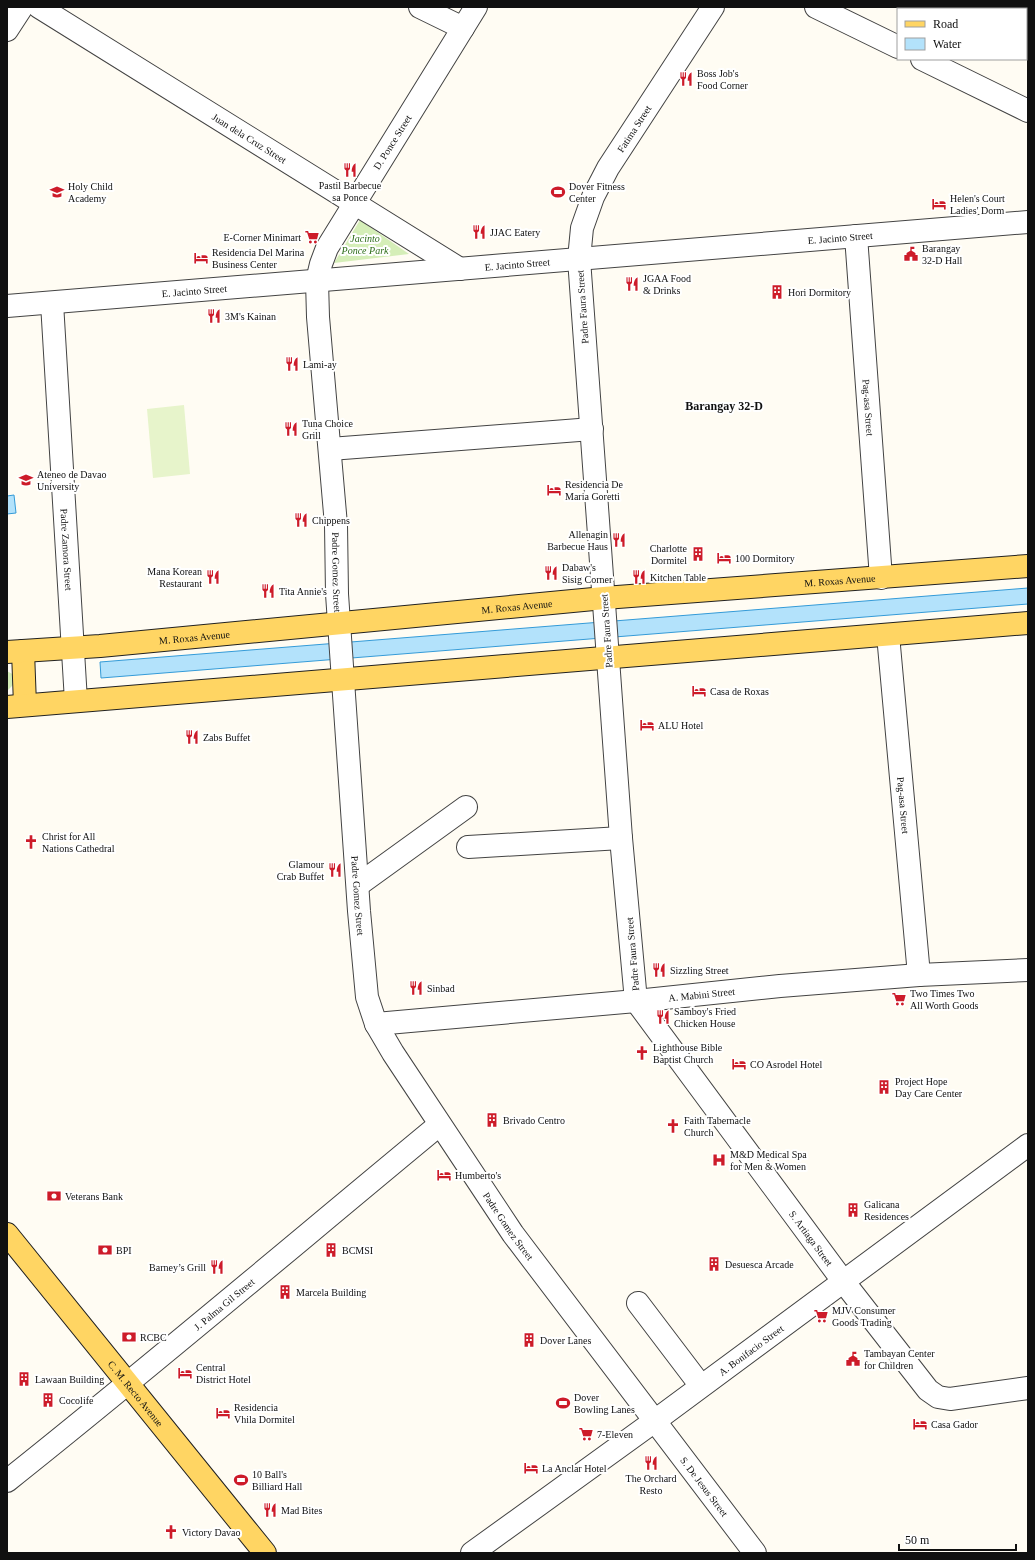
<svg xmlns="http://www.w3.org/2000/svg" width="1035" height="1560" font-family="'Times New Roman',serif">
<rect width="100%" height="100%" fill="#fffcf3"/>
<g fill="#d5eeb8">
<polygon points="360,220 409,254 334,263"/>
<polygon points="7,671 14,675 14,684 7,691"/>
</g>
<polygon fill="#e7f4cb" points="184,405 190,474 153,478 147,409"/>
<g fill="#b3e2fb" stroke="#349bd8">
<polygon points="14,495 16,513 7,514 7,496"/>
<polygon points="1028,588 1028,604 101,678 100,662"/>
</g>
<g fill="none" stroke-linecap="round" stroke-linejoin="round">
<defs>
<g id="minor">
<path id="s1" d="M39 7 460 269"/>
<polyline points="420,7 463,28"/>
<path id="s2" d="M476 7 327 248 321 264 317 281 318 317 336 525 337 594 359 911 367 997 376 1024 393 1053 513 1234 755 1553"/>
<polyline points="816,7 898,47"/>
<polyline points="7,30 22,7"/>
<polyline points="922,59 1028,111"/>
<path id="s3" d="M856 236 881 578"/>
<path id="s4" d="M52 303 76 701"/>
<path id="s5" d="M7 306 1028 222"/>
<polyline points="330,449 592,429"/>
<path id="s6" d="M888 635 919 975"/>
<polyline points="468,847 621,838"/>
<polyline points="358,885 466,807"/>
<path id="s7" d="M636 1001 621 838 579 259 582 228 593 197 608 168 713 7"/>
<path id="s8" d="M636 1001 843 1281 928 1390 938 1397 950 1399 1028 1388"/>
<path id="s9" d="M376 1024 636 1001 780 986 919 975 1028 970"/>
<polyline points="638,1303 701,1386"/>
<path id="s10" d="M7 1481C153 1365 295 1244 439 1125"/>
<path id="s11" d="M472 1553 656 1420 1028 1145"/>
</g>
<g id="major">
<polyline points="23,651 25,705"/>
<path id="s12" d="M7 652 100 646 604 598 1028 566"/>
<polyline points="7,707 1028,623"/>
<path id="s13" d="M7 1234 265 1553"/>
</g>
</defs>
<use href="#minor" stroke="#434343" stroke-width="24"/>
<use href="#major" stroke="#212121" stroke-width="24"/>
<use href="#minor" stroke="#fff" stroke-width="22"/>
<use href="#major" stroke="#ffd563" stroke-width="22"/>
</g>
<defs>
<symbol id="restaurant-bare" viewBox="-9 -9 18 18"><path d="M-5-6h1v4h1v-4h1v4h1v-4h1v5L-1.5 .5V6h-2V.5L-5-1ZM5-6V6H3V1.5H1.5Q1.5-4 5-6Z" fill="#cd1b29" stroke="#fff" stroke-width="2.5" paint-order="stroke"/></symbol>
<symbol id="school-bare" viewBox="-9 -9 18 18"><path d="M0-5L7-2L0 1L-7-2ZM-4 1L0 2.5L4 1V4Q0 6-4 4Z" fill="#cd1b29" stroke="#fff" stroke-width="2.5" paint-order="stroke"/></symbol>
<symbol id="stadium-bare" viewBox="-9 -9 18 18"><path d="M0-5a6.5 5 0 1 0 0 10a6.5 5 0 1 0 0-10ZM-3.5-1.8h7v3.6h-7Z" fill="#cd1b29" stroke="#fff" stroke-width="2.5" paint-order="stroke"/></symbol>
<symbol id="hotel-bare" viewBox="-9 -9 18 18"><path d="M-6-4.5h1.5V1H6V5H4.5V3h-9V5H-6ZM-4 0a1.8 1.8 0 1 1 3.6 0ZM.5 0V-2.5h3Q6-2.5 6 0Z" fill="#cd1b29" stroke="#fff" stroke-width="2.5" paint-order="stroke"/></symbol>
<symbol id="supermarket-bare" viewBox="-9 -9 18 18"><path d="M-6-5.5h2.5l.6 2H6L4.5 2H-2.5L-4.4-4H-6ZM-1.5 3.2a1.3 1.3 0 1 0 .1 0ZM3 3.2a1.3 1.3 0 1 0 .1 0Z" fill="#cd1b29" stroke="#fff" stroke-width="2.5" paint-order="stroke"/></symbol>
<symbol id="civic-bare" viewBox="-9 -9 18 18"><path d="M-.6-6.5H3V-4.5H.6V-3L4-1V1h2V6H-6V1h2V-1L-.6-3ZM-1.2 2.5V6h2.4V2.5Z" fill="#cd1b29" stroke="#fff" stroke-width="2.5" paint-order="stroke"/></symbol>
<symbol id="building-bare" viewBox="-9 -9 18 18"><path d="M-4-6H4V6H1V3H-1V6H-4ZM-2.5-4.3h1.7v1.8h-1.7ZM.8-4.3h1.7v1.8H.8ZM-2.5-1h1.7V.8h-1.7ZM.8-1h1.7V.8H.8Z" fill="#cd1b29" stroke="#fff" stroke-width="2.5" paint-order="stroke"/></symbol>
<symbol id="university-bare" viewBox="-9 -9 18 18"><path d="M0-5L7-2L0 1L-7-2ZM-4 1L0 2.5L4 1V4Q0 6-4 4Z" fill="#cd1b29" stroke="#fff" stroke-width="2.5" paint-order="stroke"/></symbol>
<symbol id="church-bare" viewBox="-9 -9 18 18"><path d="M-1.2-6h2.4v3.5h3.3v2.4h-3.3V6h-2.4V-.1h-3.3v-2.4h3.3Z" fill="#cd1b29" stroke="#fff" stroke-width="2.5" paint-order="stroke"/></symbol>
<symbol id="hospital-bare" viewBox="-9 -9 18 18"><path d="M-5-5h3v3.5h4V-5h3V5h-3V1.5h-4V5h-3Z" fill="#cd1b29" stroke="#fff" stroke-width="2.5" paint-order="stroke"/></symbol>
<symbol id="bank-bare" viewBox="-9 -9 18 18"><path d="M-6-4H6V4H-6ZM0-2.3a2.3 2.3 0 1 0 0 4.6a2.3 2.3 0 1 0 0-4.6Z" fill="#cd1b29" stroke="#fff" stroke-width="2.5" paint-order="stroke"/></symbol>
</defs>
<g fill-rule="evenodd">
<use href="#restaurant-bare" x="676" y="69" width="20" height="20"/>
<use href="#restaurant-bare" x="340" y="160" width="20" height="20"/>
<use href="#school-bare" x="47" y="182" width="20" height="20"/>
<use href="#stadium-bare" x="548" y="182" width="20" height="20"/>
<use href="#hotel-bare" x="929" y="194" width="20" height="20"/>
<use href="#restaurant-bare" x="469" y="222" width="20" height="20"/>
<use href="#supermarket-bare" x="302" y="227" width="20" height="20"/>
<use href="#civic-bare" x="901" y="244" width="20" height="20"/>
<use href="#hotel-bare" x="191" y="248" width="20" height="20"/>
<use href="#restaurant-bare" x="622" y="274" width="20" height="20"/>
<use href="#building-bare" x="767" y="282" width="20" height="20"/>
<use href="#restaurant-bare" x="204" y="306" width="20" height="20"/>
<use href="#restaurant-bare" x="282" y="354" width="20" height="20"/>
<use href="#restaurant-bare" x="281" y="419" width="20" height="20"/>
<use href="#university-bare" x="16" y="470" width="20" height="20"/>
<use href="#hotel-bare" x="544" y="480" width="20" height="20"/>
<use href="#restaurant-bare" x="291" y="510" width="20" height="20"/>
<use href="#restaurant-bare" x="609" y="530" width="20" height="20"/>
<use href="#building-bare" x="688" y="544" width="20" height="20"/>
<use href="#hotel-bare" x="714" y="548" width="20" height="20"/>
<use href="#restaurant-bare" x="541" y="563" width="20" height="20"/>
<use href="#restaurant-bare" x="203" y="567" width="20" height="20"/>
<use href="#restaurant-bare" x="629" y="567" width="20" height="20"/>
<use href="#restaurant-bare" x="258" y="581" width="20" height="20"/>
<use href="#hotel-bare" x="689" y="681" width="20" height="20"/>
<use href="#hotel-bare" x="637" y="715" width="20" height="20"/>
<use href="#restaurant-bare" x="182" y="727" width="20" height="20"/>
<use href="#church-bare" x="21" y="832" width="20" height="20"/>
<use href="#restaurant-bare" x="325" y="860" width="20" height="20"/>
<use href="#restaurant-bare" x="649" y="960" width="20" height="20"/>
<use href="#restaurant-bare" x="406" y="978" width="20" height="20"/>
<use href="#supermarket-bare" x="889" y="989" width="20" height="20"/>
<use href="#restaurant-bare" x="653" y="1007" width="20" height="20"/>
<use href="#church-bare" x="632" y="1043" width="20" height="20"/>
<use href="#hotel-bare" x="729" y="1054" width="20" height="20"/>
<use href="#building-bare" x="874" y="1077" width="20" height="20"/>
<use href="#building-bare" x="482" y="1110" width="20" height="20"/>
<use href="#church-bare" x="663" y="1116" width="20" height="20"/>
<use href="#hospital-bare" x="709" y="1150" width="20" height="20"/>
<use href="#hotel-bare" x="434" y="1165" width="20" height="20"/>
<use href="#bank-bare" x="44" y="1186" width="20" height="20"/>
<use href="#building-bare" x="843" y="1200" width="20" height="20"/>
<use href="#bank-bare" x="95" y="1240" width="20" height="20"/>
<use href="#building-bare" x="321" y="1240" width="20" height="20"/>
<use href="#building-bare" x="704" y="1254" width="20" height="20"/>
<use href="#restaurant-bare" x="207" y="1257" width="20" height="20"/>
<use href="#building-bare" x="275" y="1282" width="20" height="20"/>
<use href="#supermarket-bare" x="811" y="1306" width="20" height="20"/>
<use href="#bank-bare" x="119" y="1327" width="20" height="20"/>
<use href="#building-bare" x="519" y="1330" width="20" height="20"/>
<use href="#civic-bare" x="843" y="1349" width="20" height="20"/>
<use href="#hotel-bare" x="175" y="1363" width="20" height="20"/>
<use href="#building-bare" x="14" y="1369" width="20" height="20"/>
<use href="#building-bare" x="38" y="1390" width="20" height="20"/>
<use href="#stadium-bare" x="553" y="1393" width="20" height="20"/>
<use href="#hotel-bare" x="213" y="1403" width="20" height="20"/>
<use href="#hotel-bare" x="910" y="1414" width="20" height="20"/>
<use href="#supermarket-bare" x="576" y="1424" width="20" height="20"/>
<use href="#restaurant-bare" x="641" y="1453" width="20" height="20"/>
<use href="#hotel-bare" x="521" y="1458" width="20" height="20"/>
<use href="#stadium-bare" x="231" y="1470" width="20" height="20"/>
<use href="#restaurant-bare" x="260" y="1500" width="20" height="20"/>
<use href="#church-bare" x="161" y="1522" width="20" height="20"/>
</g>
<g text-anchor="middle" stroke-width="4" stroke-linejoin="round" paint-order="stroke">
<g font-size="10" fill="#101010" stroke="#fff" text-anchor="start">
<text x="697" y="77">Boss Job's<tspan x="697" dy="12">Food Corner</tspan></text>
<text x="350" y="189" text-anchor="middle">Pastil Barbecue<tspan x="350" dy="12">sa Ponce</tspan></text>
<text x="68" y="190">Holy Child<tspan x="68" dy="12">Academy</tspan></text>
<text x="569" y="190">Dover Fitness<tspan x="569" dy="12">Center</tspan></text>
<text x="950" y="202">Helen's Court<tspan x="950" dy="12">Ladies' Dorm</tspan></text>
<text x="490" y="236">JJAC Eatery</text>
<text x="301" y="241" text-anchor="end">E-Corner Minimart</text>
<text x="922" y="252">Barangay<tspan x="922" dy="12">32-D Hall</tspan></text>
<text x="212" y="256">Residencia Del Marina<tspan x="212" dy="12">Business Center</tspan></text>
<text x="643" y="282">JGAA Food<tspan x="643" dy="12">&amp; Drinks</tspan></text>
<text x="788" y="296">Hori Dormitory</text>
<text x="225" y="320">3M's Kainan</text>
<text x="303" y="368">Lami-ay</text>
<text x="302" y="427">Tuna Choice<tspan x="302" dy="12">Grill</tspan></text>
<text x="37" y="478">Ateneo de Davao<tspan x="37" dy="12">University</tspan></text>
<text x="565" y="488">Residencia De<tspan x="565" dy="12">Maria Goretti</tspan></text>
<text x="312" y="524">Chippens</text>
<text x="608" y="538" text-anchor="end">Allenagin<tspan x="608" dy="12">Barbecue Haus</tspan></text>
<text x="687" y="552" text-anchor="end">Charlotte<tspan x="687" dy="12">Dormitel</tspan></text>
<text x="735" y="562">100 Dormitory</text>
<text x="562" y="571">Dabaw's<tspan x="562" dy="12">Sisig Corner</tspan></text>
<text x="202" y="575" text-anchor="end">Mana Korean<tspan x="202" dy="12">Restaurant</tspan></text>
<text x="650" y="581">Kitchen Table</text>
<text x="279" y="595">Tita Annie's</text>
<text x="710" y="695">Casa de Roxas</text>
<text x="658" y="729">ALU Hotel</text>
<text x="203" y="741">Zabs Buffet</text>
<text x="42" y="840">Christ for All<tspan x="42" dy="12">Nations Cathedral</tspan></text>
<text x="324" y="868" text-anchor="end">Glamour<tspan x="324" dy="12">Crab Buffet</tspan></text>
<text x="670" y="974">Sizzling Street</text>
<text x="427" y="992">Sinbad</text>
<text x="910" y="997">Two Times Two<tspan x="910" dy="12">All Worth Goods</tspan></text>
<text x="674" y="1015">Samboy's Fried<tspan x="674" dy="12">Chicken House</tspan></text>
<text x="653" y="1051">Lighthouse Bible<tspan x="653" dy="12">Baptist Church</tspan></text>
<text x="750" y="1068">CO Asrodel Hotel</text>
<text x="895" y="1085">Project Hope<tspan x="895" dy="12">Day Care Center</tspan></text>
<text x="503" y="1124">Brivado Centro</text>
<text x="684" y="1124">Faith Tabernacle<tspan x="684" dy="12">Church</tspan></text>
<text x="730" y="1158">M&amp;D Medical Spa<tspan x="730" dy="12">for Men &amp; Women</tspan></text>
<text x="455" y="1179">Humberto's</text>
<text x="65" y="1200">Veterans Bank</text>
<text x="864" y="1208">Galicana<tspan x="864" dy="12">Residences</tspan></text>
<text x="116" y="1254">BPI</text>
<text x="342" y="1254">BCMSI</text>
<text x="725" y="1268">Desuesca Arcade</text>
<text x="206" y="1271" text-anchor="end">Barney’s Grill</text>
<text x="296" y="1296">Marcela Building</text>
<text x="832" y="1314">MJV Consumer<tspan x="832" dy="12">Goods Trading</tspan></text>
<text x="140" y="1341">RCBC</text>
<text x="540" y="1344">Dover Lanes</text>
<text x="864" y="1357">Tambayan Center<tspan x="864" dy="12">for Children</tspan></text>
<text x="196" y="1371">Central<tspan x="196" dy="12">District Hotel</tspan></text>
<text x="35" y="1383">Lawaan Building</text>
<text x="574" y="1401">Dover<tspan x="574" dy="12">Bowling Lanes</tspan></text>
<text x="59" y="1404">Cocolife</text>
<text x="234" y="1411">Residencia<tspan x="234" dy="12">Vhila Dormitel</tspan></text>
<text x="931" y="1428">Casa Gador</text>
<text x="597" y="1438">7-Eleven</text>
<text x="542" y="1472">La Anclar Hotel</text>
<text x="252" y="1478">10 Ball's<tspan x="252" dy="12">Billiard Hall</tspan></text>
<text x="651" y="1482" text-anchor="middle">The Orchard<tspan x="651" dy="12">Resto</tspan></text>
<text x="281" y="1514">Mad Bites</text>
<text x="182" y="1536">Victory Davao</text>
</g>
<g font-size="10" fill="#101010" stroke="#fff">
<text dy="4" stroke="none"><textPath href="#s7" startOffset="888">Fatima Street</textPath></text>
<text dy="4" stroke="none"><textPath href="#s1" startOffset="248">Juan dela Cruz Street</textPath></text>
<text transform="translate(392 142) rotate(-58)" y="4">D. Ponce Street</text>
<text dy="4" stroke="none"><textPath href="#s5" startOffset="836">E. Jacinto Street</textPath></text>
<text dy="4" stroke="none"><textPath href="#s5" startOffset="512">E. Jacinto Street</textPath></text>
<text dy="4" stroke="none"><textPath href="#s5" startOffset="188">E. Jacinto Street</textPath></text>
<text transform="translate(582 307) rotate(-94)" y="4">Padre Faura Street</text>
<text dy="4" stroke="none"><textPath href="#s3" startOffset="172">Pag-asa Street</textPath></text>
<text dy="4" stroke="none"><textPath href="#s4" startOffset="247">Padre Zamora Street</textPath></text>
<text dy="4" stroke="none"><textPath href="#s2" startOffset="610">Padre Gomez Street</textPath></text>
<text dy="4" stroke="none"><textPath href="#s12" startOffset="836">M. Roxas Avenue</textPath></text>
<text dy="4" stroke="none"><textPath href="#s12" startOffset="512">M. Roxas Avenue</textPath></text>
<text transform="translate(606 631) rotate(-94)" y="4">Padre Faura Street</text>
<text dy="4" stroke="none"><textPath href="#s12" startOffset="188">M. Roxas Avenue</textPath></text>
<text dy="4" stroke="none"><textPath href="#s6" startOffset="171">Pag-asa Street</textPath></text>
<text dy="4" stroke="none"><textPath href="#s2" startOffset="934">Padre Gomez Street</textPath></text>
<text transform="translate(632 954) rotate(-95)" y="4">Padre Faura Street</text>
<text dy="4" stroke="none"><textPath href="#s9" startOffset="327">A. Mabini Street</textPath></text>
<text dy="4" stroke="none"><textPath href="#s2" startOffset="1306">Padre Gomez Street</textPath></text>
<text dy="4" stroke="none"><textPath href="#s8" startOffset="295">S. Artiaga Street</textPath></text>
<text dy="4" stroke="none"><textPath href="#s10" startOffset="280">J. Palma Gil Street</textPath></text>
<text dy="4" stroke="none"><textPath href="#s11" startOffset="345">A. Bonifacio Street</textPath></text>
<text dy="4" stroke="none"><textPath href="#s13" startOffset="205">C. M. Recto Avenue</textPath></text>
<text dy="4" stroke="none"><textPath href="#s2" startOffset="1632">S. De Jesus Street</textPath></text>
</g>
<g font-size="10" font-style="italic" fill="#2e6e1a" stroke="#fff">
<text x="365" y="242">Jacinto<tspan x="365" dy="12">Ponce Park</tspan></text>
</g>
<g font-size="12" font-weight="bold" fill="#101010" stroke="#fff">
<text x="724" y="410">Barangay 32-D</text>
</g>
</g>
<rect width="1035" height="1560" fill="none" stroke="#101010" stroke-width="16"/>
<rect x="897" y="8" width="130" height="52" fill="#ffffff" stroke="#9f9f9f"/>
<rect x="905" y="21" width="20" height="6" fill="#ffd563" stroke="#9f9f9f"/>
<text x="933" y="28" font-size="12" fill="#101010">Road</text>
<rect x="905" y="38" width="20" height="12" fill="#b3e2fb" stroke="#9f9f9f"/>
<text x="933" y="48" font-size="12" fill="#101010">Water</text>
<path d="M899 1544v6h117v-6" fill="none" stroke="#101010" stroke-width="2"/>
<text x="905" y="1544" font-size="12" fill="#101010" stroke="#ffffff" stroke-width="3" paint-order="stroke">50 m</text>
</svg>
